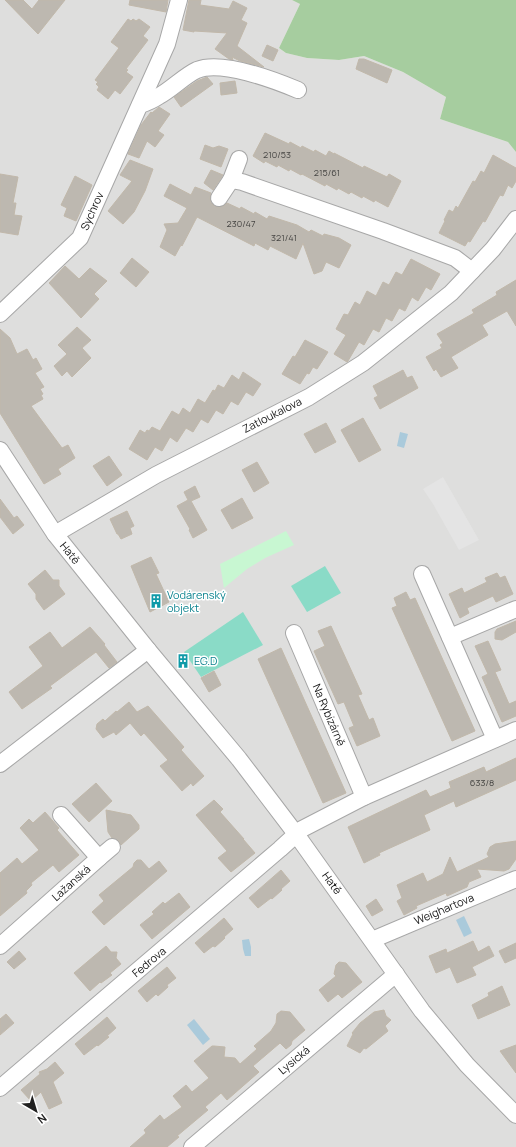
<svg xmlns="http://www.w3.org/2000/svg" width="516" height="1147" font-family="Manrope,sans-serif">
<rect width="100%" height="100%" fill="#f0efe8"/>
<polygon fill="#dededd" points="0,0 292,0 300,4 279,48 286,53 307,58 339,60 364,56 403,72 446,97 440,119 508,142 516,152 516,1147 0,1147"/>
<polygon fill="#a6cd9f" points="292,0 516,0 516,152 508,142 440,119 446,97 403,72 364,56 339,60 307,58 286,53 279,48 300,4"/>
<polygon fill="#c8f7d2" points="286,531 294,545 265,558 247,569 224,588 220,564"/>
<g fill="#8adbc7">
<polygon points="325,566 341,593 307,612 291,586"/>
<polygon points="243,612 263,645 201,677 184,652"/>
</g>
<polygon fill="#e4e4e4" points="443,477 479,540 459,550 433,504 423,489"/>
<g fill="#aacadb">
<polygon points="400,432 408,434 404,448 397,446"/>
<polygon points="464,916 472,933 464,937 456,920"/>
<polygon points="249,939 251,947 251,956 245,956 243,949 242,940"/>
<polygon points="194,1019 210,1039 203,1045 187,1025"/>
</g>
<g fill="#bdb8b0" stroke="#c1b8aa">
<polygon points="5,0 23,0 32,9 39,0 65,0 38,34"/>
<polygon points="130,0 168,0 166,12 129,5"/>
<polygon points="189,0 201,0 200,5 229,9 233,1 247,8 241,20 247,23 237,46 264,67 240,61 232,57 233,60 229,59 215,49 227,33 194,31 194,32 183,30"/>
<polygon points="128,19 131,21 133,19 136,21 139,19 150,27 143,36 148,40 126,69 128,70 126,72 133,77 120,94 115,90 108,99 97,90 99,87 96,84 98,82 95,80 119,48 111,42"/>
<polygon points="267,45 278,50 273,61 262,56"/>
<polygon points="359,59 364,59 392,70 387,83 356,69"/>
<polygon points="207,77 213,84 181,107 174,97 197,81"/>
<polygon points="235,81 237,93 221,95 220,83"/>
<polygon points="159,107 170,114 158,131 164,135 155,147 147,141 139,158 128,154 141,125 151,112 152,113"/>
<polygon points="265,133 289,144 290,142 301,148 302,146 314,152 315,150 326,156 329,151 334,154 334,153 363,168 364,166 387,177 389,174 401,181 388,207 375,200 374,202 363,196 362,198 351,192 349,194 338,188 337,190 326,184 325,186 302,174 301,175 290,169 289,171 278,165 277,167 265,161 264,163 253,156"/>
<polygon points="205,145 213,148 219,146 228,149 221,167 200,159"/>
<polygon points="493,155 516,168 516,181 512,188 508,185 503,196 500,195 485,222 483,221 470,242 468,241 465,246 439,233 445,221 444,220 449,210 453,212 456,206 458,208 473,181 475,182 481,171 484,173"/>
<polygon points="130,160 153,169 145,191 134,212 123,224 108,211 132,181 120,175"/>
<polygon points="211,170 223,175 213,190 204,183"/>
<polygon points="0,174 18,177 13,203 16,203 14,215 22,216 18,235 0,232"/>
<polygon points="75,176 92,185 76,221 64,216 67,208 61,205"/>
<polygon points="170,184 191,195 195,187 211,193 210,198 211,203 214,206 218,207 224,206 227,203 240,209 241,207 254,214 255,212 267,219 269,216 297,225 309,232 311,230 323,236 324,234 339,238 351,245 339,268 326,262 322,271 314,274 303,243 296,259 270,246 268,250 255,243 254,246 197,217 182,246 181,245 175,256 160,247 167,230 164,224 178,223 187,208 164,196"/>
<polygon points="132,258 149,272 136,287 120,273"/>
<polygon points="411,259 440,274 431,290 426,287 418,301 412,297 405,311 399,308 392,321 386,318 379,332 373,329 364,345 359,342 348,361 347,362 334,354 346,335 336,329 344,314 348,315 355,302 360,305 367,291 376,296 383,282 389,285 396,272 402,275"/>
<polygon points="65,266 79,279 90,268 107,281 94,294 99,299 81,318 49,283"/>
<polygon points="516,280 516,326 507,311 482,325 488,335 451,357 458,368 441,377 436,369 434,371 426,357 442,348 440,345 443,343 437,334 474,313 472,310 497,295 496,292"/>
<polygon points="77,327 91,340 82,348 91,358 72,377 67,371 62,376 54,366 67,354 58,345"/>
<polygon points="0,329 10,338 17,354 27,349 33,360 36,358 42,369 35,373 44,387 40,389 43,394 41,395 43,399 31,406 62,448 68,445 75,458 58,469 61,474 44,484 0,413"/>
<polygon points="305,340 328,352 317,369 313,367 309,374 307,373 300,384 282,374 293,356 295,357"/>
<polygon points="403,370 407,378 412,376 418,388 380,409 374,398 378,396 373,386"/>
<polygon points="243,372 261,384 253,396 246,392 238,405 231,401 223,414 216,410 208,423 201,419 193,432 186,428 177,442 170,437 162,451 155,447 147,460 129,449 140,430 145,433 147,430 149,431 152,427 160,431 172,411 179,415 183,408 190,413 198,399 205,403 213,390 215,391 218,385 224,388 232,375 239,380"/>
<polygon points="363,418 381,450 359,462 341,430"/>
<polygon points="326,423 336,442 315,453 304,434"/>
<polygon points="109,456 122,475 107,486 93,466"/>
<polygon points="257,462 269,483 254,492 242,470"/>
<polygon points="195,486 200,497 191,501 207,530 193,538 189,530 190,529 177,506 188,500 184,492"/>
<polygon points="242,498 253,518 232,529 221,510"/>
<polygon points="0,499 14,518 17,516 24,525 13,534 0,517"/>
<polygon points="127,511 134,526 130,528 132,534 121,539 118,534 117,534 110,519"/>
<polygon points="151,557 159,573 156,574 169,602 150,612 131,566"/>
<polygon points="45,570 53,580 59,580 59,586 65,594 44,610 36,599 36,594 28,584"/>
<polygon points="497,573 500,578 505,576 513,594 496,602 493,596 467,608 469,613 460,618 449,594 462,588 464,593 487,582 485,578"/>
<polygon points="406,592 410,600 415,598 475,731 452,741 392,608 397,606 394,598"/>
<polygon points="516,621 516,632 502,640 495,639 495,632 497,629"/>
<polygon points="331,626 362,694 358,695 369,720 373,718 380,736 357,746 349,728 354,726 344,702 338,704 314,651 325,646 318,631"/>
<polygon points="90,627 105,644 104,645 117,662 109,668 96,652 50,686 52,688 22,709 9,692 43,666 29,647 50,632 62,648"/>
<polygon points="488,641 501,670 495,672 509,704 516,701 516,716 502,722 482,677 488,674 475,646"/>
<polygon points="281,648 346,793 323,803 258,659"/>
<polygon points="214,671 221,685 209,692 201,678"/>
<polygon points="129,702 137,712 148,706 184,747 181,750 204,776 193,786 191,783 182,791 160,766 168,760 144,733 141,736 130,723 116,735 114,732 103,738 96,729 97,724 103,719 105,721 116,711 117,712"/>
<polygon points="516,758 516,780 456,807 454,801 424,815 430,830 379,853 380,855 364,863 348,827 426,790 430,797 451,788 449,782 484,767 486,772"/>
<polygon points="96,783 112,801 89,822 72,804"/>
<polygon points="214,800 223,809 220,812 244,839 243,839 255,853 231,872 218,858 227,851 196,815"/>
<polygon points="106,810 131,815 139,825 139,829 121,845 119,841 112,838 108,832"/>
<polygon points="45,812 59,828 57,830 79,855 59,872 53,865 31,883 32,885 26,891 27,893 0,916 0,873 17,858 22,864 39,850 20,828 29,819 33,823"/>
<polygon points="516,841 516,859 509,869 504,871 477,869 481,877 469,882 467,887 447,896 446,893 416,906 417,908 404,915 397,901 402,898 397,885 423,873 427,882 443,874 450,857 457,872 489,857 487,854 490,847 495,844"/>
<polygon points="137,860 141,860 149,869 159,861 167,871 104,925 92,912 104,901 99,895 133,867 134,863"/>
<polygon points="281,870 290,881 281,889 282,890 272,899 271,898 258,908 249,898"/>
<polygon points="179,893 190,907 152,939 140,925 154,914 152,912 163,902 165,904"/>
<polygon points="376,899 383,910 372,916 366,906"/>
<polygon points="224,918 233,929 224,937 225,938 215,947 213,946 204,953 195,943"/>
<polygon points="473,941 478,952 489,946 494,956 472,967 476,975 457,983 450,967 436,973 429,956 446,949 447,953"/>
<polygon points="516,943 516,958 505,963 499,951"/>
<polygon points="106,946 111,952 117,952 116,958 121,964 110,973 112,975 101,983 100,982 90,991 74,973"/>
<polygon points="19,951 26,959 14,969 7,962"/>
<polygon points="339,962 346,963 362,982 342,998 338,994 328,1002 319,990 336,976 334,974 336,965"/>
<polygon points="167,967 176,978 167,985 168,987 158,996 156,994 147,1002 138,991"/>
<polygon points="502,986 510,1005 478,1019 472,1005 489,996 488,993"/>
<polygon points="384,1010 386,1016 391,1020 385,1026 388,1031 366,1049 364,1048 360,1053 347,1046 353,1034 352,1033 360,1023 374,1012"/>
<polygon points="281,1011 290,1012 305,1030 292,1041 291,1045 286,1049 280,1043 253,1066 259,1072 227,1100 221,1093 205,1107 208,1110 177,1136 179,1137 167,1147 130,1147 146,1133 144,1130 160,1115 164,1120 182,1107 173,1096 186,1085 192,1092 209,1078 194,1061 212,1046 214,1046 225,1047 224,1057 235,1058 240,1064 257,1049 254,1046 271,1031 276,1023 277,1014"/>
<polygon points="6,1014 14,1023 0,1035 0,1019"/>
<polygon points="107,1017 116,1028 107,1036 109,1037 98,1046 97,1045 84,1055 75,1044"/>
<polygon points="516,1045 516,1073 500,1051"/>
<polygon points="55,1062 64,1073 53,1082 62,1103 49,1109 41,1092 31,1101 21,1090 40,1074 39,1072 47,1069"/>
</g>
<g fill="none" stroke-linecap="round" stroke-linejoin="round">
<defs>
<g id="minor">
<path d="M140 105C146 103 153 100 159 96 172 89 184 76 197 70 221 60 274 80 298 90"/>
<polyline points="231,180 242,182 383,231 455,258 472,271"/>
<polyline points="219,198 231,180 239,159"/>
<polyline points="0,314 80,238 167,44 179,0"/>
<polyline points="0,450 55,534 148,650 239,759 296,834 422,1011 467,1065 516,1115"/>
<polyline points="55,534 156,475 309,397 363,363 451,293 493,249 516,219"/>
<polyline points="422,574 495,739"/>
<polyline points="294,633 364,797"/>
<polyline points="450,637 516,609"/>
<polyline points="0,764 148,650"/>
<polyline points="99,858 112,847"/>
<polyline points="372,940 516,879"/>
<polyline points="0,946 99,858 61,815"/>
<polyline points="0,1088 280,849 302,829 364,797 516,730"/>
<polyline points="192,1147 396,974"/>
</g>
</defs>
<use href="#minor" stroke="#a7a7a7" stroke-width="18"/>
<use href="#minor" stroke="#fff" stroke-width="16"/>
</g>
<defs>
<symbol id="building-bare" viewBox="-9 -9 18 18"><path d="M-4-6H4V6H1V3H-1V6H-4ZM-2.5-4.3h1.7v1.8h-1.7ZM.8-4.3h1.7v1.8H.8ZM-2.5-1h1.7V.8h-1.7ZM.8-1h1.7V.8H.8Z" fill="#0f9aa8" stroke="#fff" stroke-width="2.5" paint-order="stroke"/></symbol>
</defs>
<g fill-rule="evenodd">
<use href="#building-bare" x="146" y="591" width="20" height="20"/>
<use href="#building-bare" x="173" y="651" width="20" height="20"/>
</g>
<g text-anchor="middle" stroke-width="3" stroke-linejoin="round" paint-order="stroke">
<g font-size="9" fill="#474644">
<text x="277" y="158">210/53</text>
<text x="327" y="176">215/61</text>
<text x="241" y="227">230/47</text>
<text x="284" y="241">321/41</text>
<text x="482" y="786">633/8</text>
</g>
<g font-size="11" fill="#202020" stroke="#fff">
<text transform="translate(92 211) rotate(-66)" y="4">Sychrov</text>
<text transform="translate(272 415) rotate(-27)" y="4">Zatloukalova</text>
<text transform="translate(70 553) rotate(51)" y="4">Hatě</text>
<text transform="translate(329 715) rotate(67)" y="4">Na Rybízárně</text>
<text transform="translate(71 883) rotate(-42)" y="4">Lažanská</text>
<text transform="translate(332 883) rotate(54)" y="4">Hatě</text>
<text transform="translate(444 909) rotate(-23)" y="4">Weighartova</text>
<text transform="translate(149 962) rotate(-40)" y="4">Fedrova</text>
<text transform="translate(294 1060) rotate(-40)" y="4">Lysická</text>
</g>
<g font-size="11" fill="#0d838f" stroke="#fff" text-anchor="start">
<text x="167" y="599">Vodárenský<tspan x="167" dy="13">objekt</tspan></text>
<text x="194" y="665">EG.D</text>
</g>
</g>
<g transform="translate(36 1111) rotate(142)" stroke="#ffffff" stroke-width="3" paint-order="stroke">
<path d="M0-3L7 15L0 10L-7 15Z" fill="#202020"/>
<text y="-6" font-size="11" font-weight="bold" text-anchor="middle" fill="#202020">N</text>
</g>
</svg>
